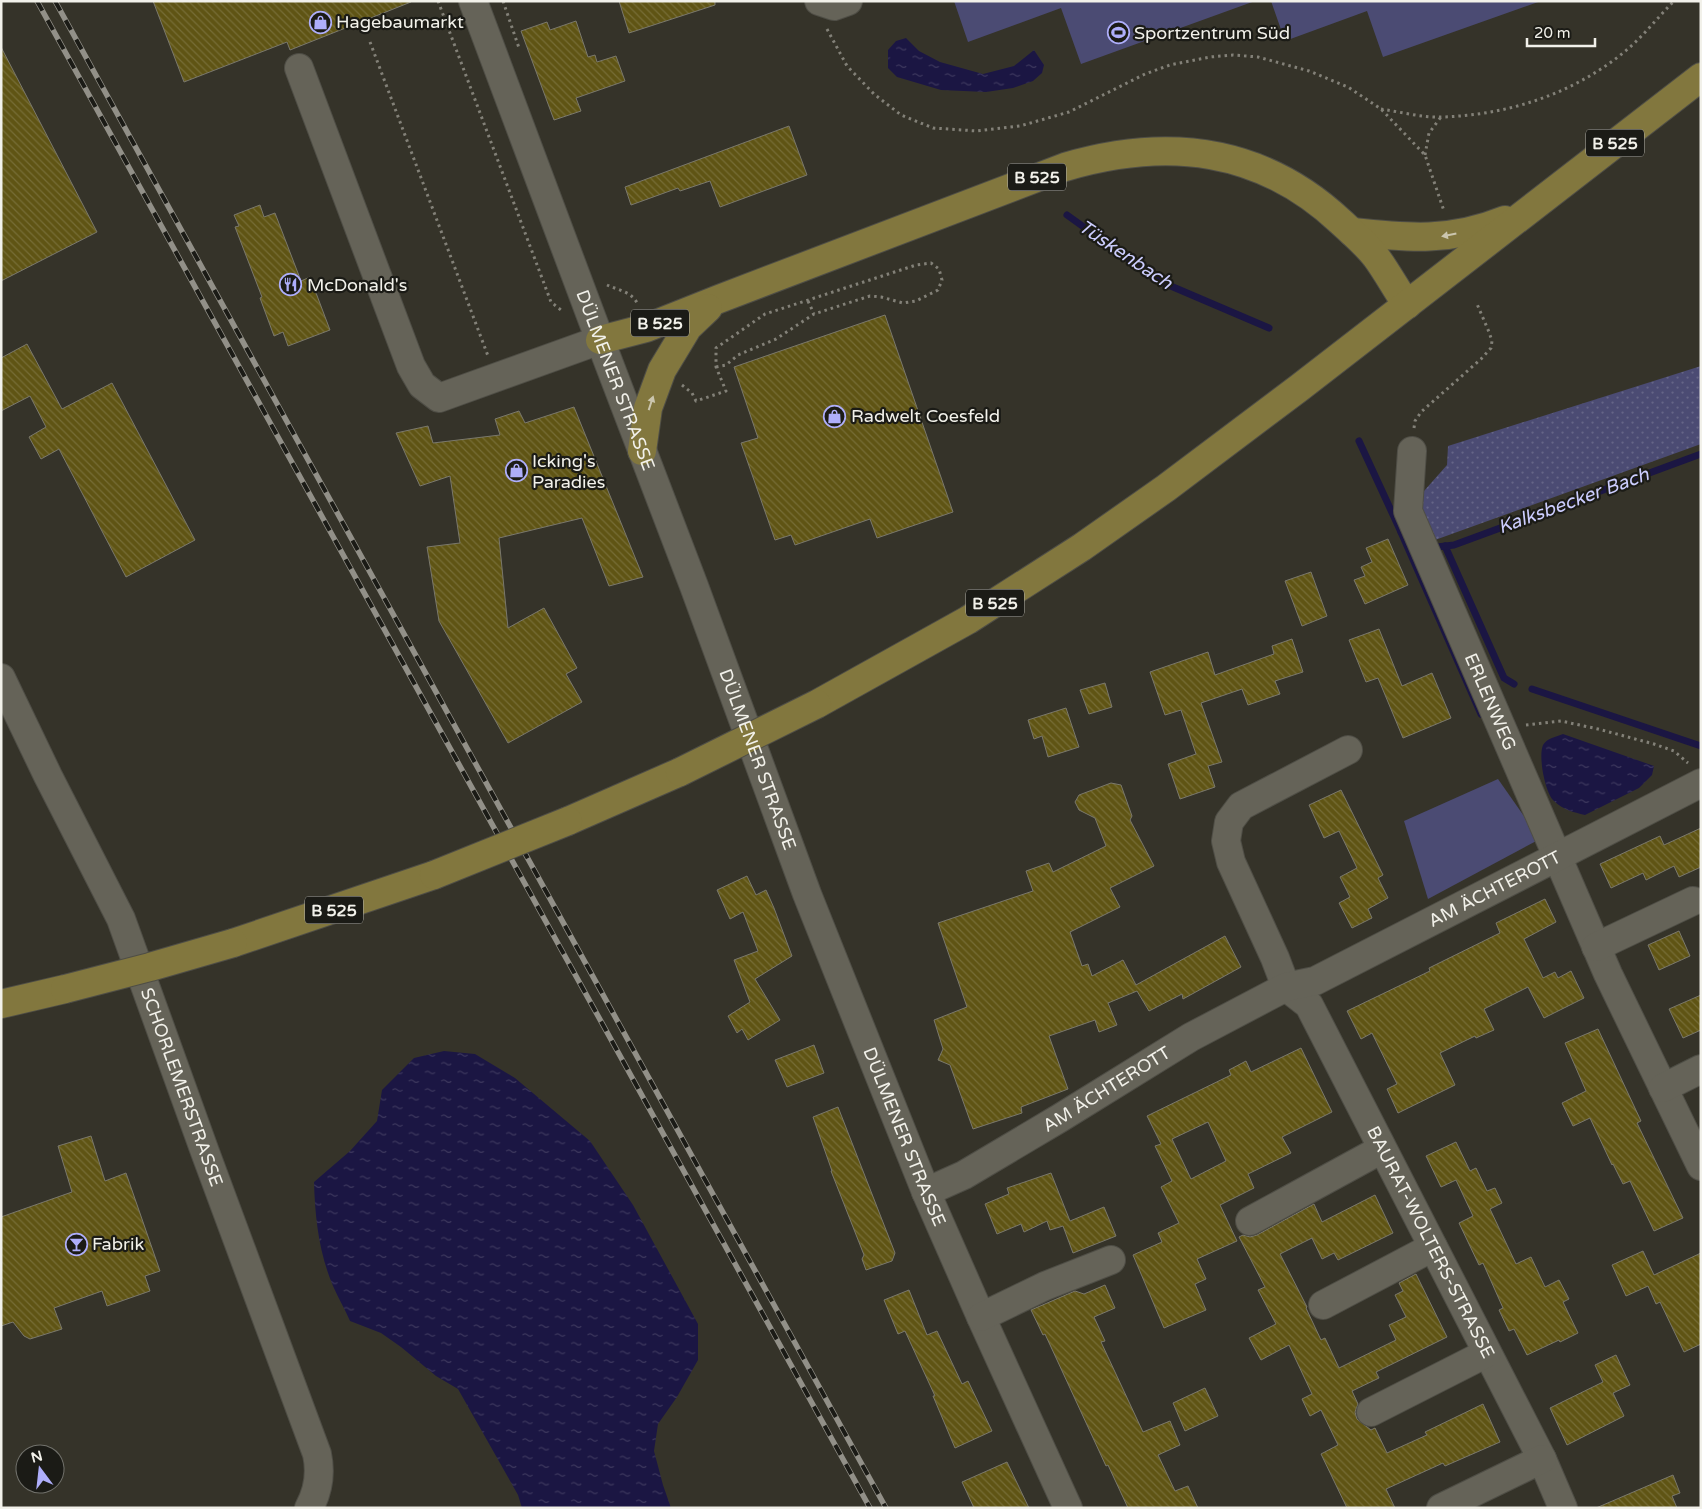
<svg xmlns="http://www.w3.org/2000/svg" width="1702" height="1509" font-family="'Varela Round',sans-serif">
<defs>
<pattern id="grass-dots" width="8" height="8" patternUnits="userSpaceOnUse" patternTransform="scale(1.25)"><rect width="8" height="8" fill="#4b4b73"/><path d="M2 2h.1M6 6h.1" fill="none" stroke="#656587" stroke-width="1.8" stroke-linecap="round"/></pattern>
<pattern id="water-ripples" width="26" height="14" patternUnits="userSpaceOnUse" patternTransform="scale(1.25)"><rect width="26" height="14" fill="#1b1643"/><path d="M2 4q2-2 4 0t4 0M15 11q2-2 4 0t4 0" fill="none" stroke="#3d385e"/></pattern>
<pattern id="building-back-hatch" width="6" height="6" patternUnits="userSpaceOnUse" patternTransform="scale(1.25)"><rect width="6" height="6" fill="#5f5414"/><path d="M-1 5l2 2M0 0l6 6M5-1l2 2" fill="none" stroke="#766d36"/></pattern>
</defs>
<rect width="100%" height="100%" fill="#353329"/>
<polygon fill="url(#grass-dots)" points="1701,366 1701,444 1435,540 1417,505 1424,491 1447,465 1448,446"/>
<g fill="#4b4b73">
<polygon points="954,1 1255,1 1081,64 1061,8 968,42"/>
<polygon points="1271,1 1541,1 1383,57 1367,11 1285,41"/>
<polygon points="1498,779 1540,839 1428,899 1404,821"/>
</g>
<g fill="url(#water-ripples)">
<polygon points="906,38 919,51 940,62 983,74 1014,66 1034,50 1044,65 1042,73 1033,81 1013,88 986,92 941,90 897,77 888,68 888,50 896,41"/>
<path d="M1563 734 1654 766 1652 775 1639 788 1585 815C1573 812 1563 810 1554 801 1545 793 1538 756 1543 745 1547 738 1556 737 1563 734Z"/>
<path d="M444 1051 475 1054 515 1078 590 1141 633 1205 698 1324V1360L677 1397 658 1424 654 1451 663 1485 671 1508H522L518 1495 458 1389 436 1376 401 1347 381 1333 350 1321C345 1309 338 1298 333 1286 319 1253 315 1218 314 1182L350 1151 377 1121 382 1090 414 1058Z"/>
</g>
<g fill="none" stroke-linecap="round" stroke-linejoin="round">
<g stroke="#1b1643" stroke-width="7">
<polyline points="1067,215 1159,281 1269,328"/>
<polyline points="1359,441 1401,532 1403,534"/>
<polyline points="1401,532 1481,714"/>
<polyline points="1445,546 1504,678 1514,684"/>
<polyline points="1437,547 1454,545 1701,454"/>
<polyline points="1532,689 1701,746"/>
</g>
</g>
<g fill="url(#building-back-hatch)" stroke="#7a786c" fill-rule="evenodd">
<polygon points="153,1 411,1 411,2 290,50 287,42 184,82"/>
<polygon points="619,1 715,1 715,5 629,33"/>
<polygon points="576,21 588,57 595,55 597,62 616,56 625,81 576,98 581,111 554,120 521,31 547,22 550,30"/>
<polygon points="1,47 97,232 1,281"/>
<polygon points="789,126 807,175 720,207 710,181 680,191 678,188 631,205 625,187"/>
<polygon points="260,205 264,217 275,213 301,281 310,277 330,330 288,346 283,332 274,336 260,298 262,297 235,227 239,226 234,215"/>
<polygon points="885,315 953,512 877,538 870,519 795,545 791,535 775,540 741,443 758,438 734,367"/>
<polygon points="27,344 62,409 112,383 195,540 126,577 59,449 41,459 29,437 46,427 30,396 1,411 1,358"/>
<polygon points="574,407 643,577 609,586 582,518 499,538 508,628 544,608 577,668 566,674 582,702 508,743 439,621 427,547 460,543 450,476 420,486 396,433 428,426 433,443 500,435 495,419 519,411 525,423"/>
<polygon points="1388,539 1408,585 1365,604 1354,580 1365,576 1361,567 1372,562 1366,548"/>
<polygon points="1311,572 1327,616 1302,626 1285,581"/>
<polygon points="1379,629 1402,686 1432,673 1451,718 1403,738 1378,678 1366,682 1349,640"/>
<polygon points="1292,639 1303,672 1275,681 1280,694 1248,705 1242,689 1201,703 1222,762 1208,766 1215,787 1180,799 1168,764 1196,754 1181,710 1165,715 1150,672 1208,652 1215,675 1274,654 1272,646"/>
<polygon points="1105,683 1112,707 1089,714 1080,690"/>
<polygon points="1066,708 1079,747 1048,757 1042,736 1034,739 1028,720"/>
<polygon points="1111,783 1121,785 1132,816 1130,820 1154,866 1110,888 1120,907 1070,932 1082,966 1088,964 1092,976 1123,960 1136,985 1225,936 1241,967 1183,999 1182,994 1149,1011 1137,991 1108,1003 1117,1025 1099,1032 1095,1020 1049,1036 1068,1089 1021,1107 1022,1113 973,1129 950,1065 938,1060 943,1049 934,1020 967,1007 938,923 1033,891 1026,871 1049,863 1053,872 1106,846 1095,818 1079,810 1075,802 1079,795"/>
<polygon points="1341,790 1383,875 1378,878 1388,898 1368,909 1372,918 1352,928 1339,903 1350,897 1340,877 1357,868 1339,831 1324,838 1309,805"/>
<polygon points="1701,828 1701,867 1679,877 1674,866 1646,880 1643,873 1611,888 1600,864 1660,836 1664,845"/>
<polygon points="747,876 756,895 766,890 774,908 792,956 755,979 780,1020 748,1040 742,1029 737,1033 728,1016 750,1002 734,960 758,951 743,912 730,919 717,890"/>
<polygon points="1545,899 1556,922 1524,939 1543,978 1555,972 1558,978 1571,971 1584,998 1544,1018 1528,987 1484,1009 1494,1030 1476,1038 1475,1036 1440,1053 1455,1085 1398,1113 1387,1089 1397,1084 1372,1033 1361,1039 1347,1011 1430,971 1429,968 1500,933 1496,923"/>
<polygon points="1679,931 1690,956 1659,970 1648,945"/>
<polygon points="1701,995 1701,1030 1683,1038 1669,1009"/>
<polygon points="1598,1029 1641,1121 1637,1123 1683,1218 1654,1231 1630,1181 1623,1184 1613,1164 1612,1165 1590,1118 1573,1126 1562,1103 1586,1091 1565,1043"/>
<polygon points="814,1045 824,1073 787,1087 775,1060"/>
<path d="M1301 1048 1332 1112 1282 1137 1291 1153 1248 1174 1254 1188 1220 1205 1237 1241 1197 1259 1206 1279 1195 1284 1206 1310 1164 1328 1133 1255 1162 1242 1158 1233 1179 1223 1161 1187 1172 1181 1155 1146 1161 1144 1147 1116 1231 1075 1229 1070 1246 1061 1251 1072ZM1208 1122 1226 1161 1191 1179 1172 1139Z"/>
<polygon points="838,1107 895,1253 892,1261 866,1270 862,1259 864,1255 831,1171 832,1171 813,1117"/>
<polygon points="91,1136 105,1181 126,1173 160,1271 145,1276 150,1291 107,1306 102,1291 54,1308 62,1329 30,1339 24,1336 13,1322 1,1326 1,1217 72,1192 58,1146"/>
<polygon points="1456,1142 1470,1171 1476,1168 1487,1191 1495,1188 1502,1203 1490,1209 1516,1264 1531,1257 1545,1287 1559,1280 1569,1299 1563,1302 1578,1333 1560,1342 1559,1340 1527,1355 1514,1329 1509,1331 1499,1310 1503,1308 1483,1263 1479,1265 1459,1223 1473,1216 1456,1180 1441,1187 1426,1156"/>
<polygon points="1051,1173 1070,1221 1104,1207 1116,1236 1073,1253 1063,1226 1050,1230 1047,1221 1024,1232 1021,1224 997,1234 985,1204 1009,1194 1007,1188"/>
<polygon points="1375,1195 1393,1233 1338,1260 1334,1253 1322,1259 1312,1238 1280,1254 1307,1307 1306,1308 1321,1340 1325,1338 1339,1368 1396,1340 1389,1325 1406,1317 1395,1295 1403,1291 1399,1283 1416,1274 1447,1337 1376,1372 1379,1378 1352,1391 1358,1404 1355,1412 1357,1419 1371,1430 1375,1428 1387,1453 1427,1435 1425,1432 1483,1404 1500,1442 1445,1466 1443,1463 1386,1489 1395,1508 1347,1508 1321,1454 1338,1445 1321,1410 1310,1416 1302,1399 1312,1394 1289,1345 1261,1360 1249,1338 1276,1324 1258,1290 1265,1287 1239,1237 1243,1235 1250,1237 1257,1235 1314,1204 1322,1222"/>
<polygon points="1643,1251 1654,1275 1701,1253 1701,1344 1684,1352 1660,1302 1656,1304 1648,1286 1626,1296 1612,1265"/>
<polygon points="1105,1285 1115,1308 1094,1317 1105,1341 1101,1342 1143,1432 1170,1421 1180,1445 1158,1455 1175,1491 1188,1486 1198,1508 1128,1508 1108,1465 1106,1466 1045,1334 1043,1335 1031,1310 1075,1291 1084,1294"/>
<polygon points="909,1290 927,1335 937,1331 962,1384 968,1381 992,1431 955,1448 933,1396 935,1396 905,1331 898,1334 884,1300"/>
<polygon points="1616,1355 1630,1385 1613,1393 1624,1416 1567,1445 1550,1408 1603,1382 1595,1365"/>
<polygon points="1205,1388 1218,1416 1185,1431 1173,1403"/>
<polygon points="1007,1462 1029,1508 974,1508 962,1482"/>
<polygon points="1673,1475 1680,1493 1672,1496 1677,1508 1596,1508"/>
</g>
<g fill="none" stroke-linecap="round" stroke-linejoin="round">
<defs>
<g id="minor">
<path id="s1" d="M473 1 600 340 694 586 807 894 926 1192 981 1317 1068 1508"/>
<polyline points="819,1 834,6 848,1"/>
<polyline points="299,68 411,366 422,385 439,398 600,340"/>
<path id="s2" d="M1412 451 1408 511 1608 974 1701 1166"/>
<path id="s3" d="M1 678 48 776 121 919 205 1152 317 1454C321 1473 319 1490 309 1508"/>
<path id="s4" d="M1348 750 1241 806 1229 822 1226 841 1231 862 1275 958 1286 987 1309 1005 1542 1459 1563 1508"/>
<polyline points="1596,947 1693,901"/>
<polyline points="1663,1088 1701,1069"/>
<path id="s5" d="M926 1192 964 1175 1060 1118 1191 1037 1286 987 1315 981 1701 783"/>
<polyline points="1250,1221 1382,1149"/>
<polyline points="1323,1305 1433,1247"/>
<polyline points="981,1317 1045,1286 1111,1260"/>
<polyline points="1371,1412 1487,1353"/>
<polyline points="1441,1508 1542,1459"/>
</g>
<g id="major">
<path d="M1352 232C1408 238 1451 242 1505 220"/>
<path d="M600 340 646 328 719 299 1065 167C1167 137 1261 147 1341 222 1353 233 1366 244 1376 257 1387 272 1396 289 1407 305"/>
<polyline points="642,451 648,408 662,370 688,327 708,308"/>
<polyline points="817,704 968,620 1082,547 1166,488 1299,388 1701,77"/>
<polyline points="568,821 680,772"/>
<polyline points="233,943 434,875"/>
<polyline points="1,1004 65,989"/>
</g>
</defs>
<use href="#minor" stroke="#4f4e46" stroke-width="30"/>
<use href="#major" stroke="#4f4e46" stroke-width="30"/>
<g stroke="#838178" stroke-width="3" stroke-dasharray="2.5 4" stroke-linecap="butt">
<polyline points="438,1 551,302 561,310"/>
<polyline points="503,1 519,48"/>
<polyline points="827,29 847,66 874,94 901,115 933,128 977,131 1020,126 1069,112 1145,74 1170,65 1210,57 1233,55 1258,57 1309,71 1348,87 1381,109 1425,155 1444,211"/>
<polyline points="370,42 488,356"/>
<path d="M1381 109C1401 112 1423 118 1442 117 1508 115 1572 94 1623 53 1642 38 1657 18 1674 1"/>
<polyline points="1425,155 1429,133 1441,117"/>
<path d="M607 285C618 290 633 292 638 305"/>
<polyline points="808,301 814,314"/>
<polyline points="682,385 692,393 696,401 726,391 716,367 716,348 765,314 916,265 931,263 939,269 942,280 938,290 916,301 903,303 881,297 870,296 814,314 776,339 738,355 726,365 716,367"/>
<polyline points="1414,428 1415,421 1421,412 1481,359 1491,348 1492,341 1489,332 1477,304"/>
<polyline points="1526,725 1561,721 1598,729 1654,744 1674,751 1688,763"/>
</g>
<use href="#minor" stroke="#656358" stroke-width="28"/>
<use href="#major" stroke="#82773e" stroke-width="28"/>
<defs>
<g id="rail">
<polyline points="37,1 870,1508"/>
<polyline points="55,1 886,1508"/>
</g>
</defs>
<use href="#rail" stroke="#929088" stroke-width="5.5"/>
<use href="#rail" stroke="#1b1b16" stroke-width="4" stroke-dasharray="11" stroke-linecap="butt"/>
<defs>
<g id="major-bridge">
<polyline points="680,772 817,704"/>
<polyline points="434,875 568,821"/>
<polyline points="65,989 150,967 233,943"/>
</g>
</defs>
<use href="#major-bridge" stroke="#4f4e46" stroke-width="30" stroke-linecap="butt"/>
<use href="#major-bridge" stroke="#82773e" stroke-width="28"/>
</g>
<defs><path id="oneway-solid" d="M-6-.8H1V-3.2L6.5 0L1 3.2V.8H-6Z" transform="scale(1.25)"/></defs>
<g fill="#cbc6ae">
<use href="#oneway-solid" transform="translate(1449 235) rotate(169)"/>
<use href="#oneway-solid" transform="translate(651 403) rotate(-72)"/>
</g>
<defs>
<symbol id="shop-ring" viewBox="-11 -11 22 22"><circle r="9.5" fill="#1b1b16" stroke="#aeaefa" stroke-width="1.5"/><path d="M-5-2.5h2.3a2.7 3.5 0 0 1 5.4 0H5L5.5 6h-11ZM-1.5-2.5h3a1.5 2.3 0 0 0-3 0Z" fill="#aeaefa"/></symbol>
<symbol id="stadium-ring" viewBox="-11 -11 22 22"><circle r="9.5" fill="#1b1b16" stroke="#aeaefa" stroke-width="1.5"/><path d="M0-5a6.5 5 0 1 0 0 10a6.5 5 0 1 0 0-10ZM-3.5-1.8h7v3.6h-7Z" fill="#aeaefa"/></symbol>
<symbol id="restaurant-ring" viewBox="-11 -11 22 22"><circle r="9.5" fill="#1b1b16" stroke="#aeaefa" stroke-width="1.5"/><path d="M-5-6h1v4h1v-4h1v4h1v-4h1v5L-1.5 .5V6h-2V.5L-5-1ZM5-6V6H3V1.5H1.5Q1.5-4 5-6Z" fill="#aeaefa"/></symbol>
<symbol id="bar-ring" viewBox="-11 -11 22 22"><circle r="9.5" fill="#1b1b16" stroke="#aeaefa" stroke-width="1.5"/><path d="M-6-5H6L.8 .8V4.5H3.5V6h-7V4.5H-.8V.8Z" fill="#aeaefa"/></symbol>
</defs>
<g fill-rule="evenodd">
<use href="#shop-ring" x="308" y="10" width="25" height="25"/>
<use href="#stadium-ring" x="1106" y="20" width="25" height="25"/>
<use href="#restaurant-ring" x="278" y="272" width="25" height="25"/>
<use href="#shop-ring" x="822" y="404" width="25" height="25"/>
<use href="#shop-ring" x="504" y="458" width="25" height="25"/>
<use href="#bar-ring" x="64" y="1232" width="25" height="25"/>
</g>
<g text-anchor="middle" stroke-width="4.5" stroke-linejoin="round" paint-order="stroke">
<g fill="#1b1b16" stroke="#b2b1aa" stroke-width="1">
<rect x="1586" y="129.5" width="58" height="27" rx="4"/>
<rect x="1008" y="163.5" width="58" height="27" rx="4"/>
<rect x="631" y="309.5" width="58" height="27" rx="4"/>
<rect x="966" y="589.5" width="58" height="27" rx="4"/>
<rect x="305" y="896.5" width="58" height="27" rx="4"/>
</g>
<g font-size="16" font-weight="bold" fill="#f2f1ea">
<text x="1615" y="149">B 525</text>
<text x="1037" y="183">B 525</text>
<text x="660" y="329">B 525</text>
<text x="995" y="609">B 525</text>
<text x="334" y="916">B 525</text>
</g>
<g font-size="18" fill="#f2f1ea" stroke="#1b1b16" text-anchor="start">
<text x="336" y="28">Hagebaumarkt</text>
<text x="1134" y="39">Sportzentrum Süd</text>
<text x="307" y="291">McDonald's</text>
<text x="851" y="422">Radwelt Coesfeld</text>
<text x="532" y="467">Icking's<tspan x="532" dy="21">Paradies</tspan></text>
<text x="92" y="1250">Fabrik</text>
</g>
<g font-size="18" fill="#f2f1ea" stroke="#1b1b16">
<text dy="6" stroke="none"><textPath href="#s1" startOffset="405">DÜLMENER STRASSE</textPath></text>
<text dy="6" stroke="none"><textPath href="#s2" startOffset="268">ERLENWEG</textPath></text>
<text dy="6" stroke="none"><textPath href="#s1" startOffset="810">DÜLMENER STRASSE</textPath></text>
<text dy="6" stroke="none"><textPath href="#s5" startOffset="646">AM ÄCHTEROTT</textPath></text>
<text dy="6" stroke="none"><textPath href="#s3" startOffset="448">SCHORLEMERSTRASSE</textPath></text>
<text dy="6" stroke="none"><textPath href="#s5" startOffset="208">AM ÄCHTEROTT</textPath></text>
<text dy="6" stroke="none"><textPath href="#s1" startOffset="1215">DÜLMENER STRASSE</textPath></text>
<text dy="6" stroke="none"><textPath href="#s4" startOffset="614">BAURAT-WOLTERS-STRASSE</textPath></text>
</g>
<g font-size="19" font-style="italic" fill="#cccdfe" stroke="#1b1b16">
<text transform="translate(1126 254) rotate(34)" y="7">Tüskenbach</text>
<text transform="translate(1573 500) rotate(-20)" y="7">Kalksbecker Bach</text>
</g>
</g>
<rect width="1702" height="1509" fill="none" stroke="#f2f1ea" stroke-width="5"/>
<g transform="translate(40 1469) rotate(345)"><circle r="24" fill="#1b1b16" stroke="#71716b"/>
<path d="M0-4L9 19L0 12L-9 19Z" fill="#aeaefa"/>
<text y="-8" font-size="14" font-weight="bold" text-anchor="middle" fill="#f2f1ea">N</text>
</g>
<path d="M1527 38v8h68v-8" fill="none" stroke="#f2f1ea" stroke-width="2.5"/>
<text x="1534" y="38" font-size="15" fill="#f2f1ea" stroke="#1b1b16" stroke-width="4" paint-order="stroke">20 m</text>
</svg>
